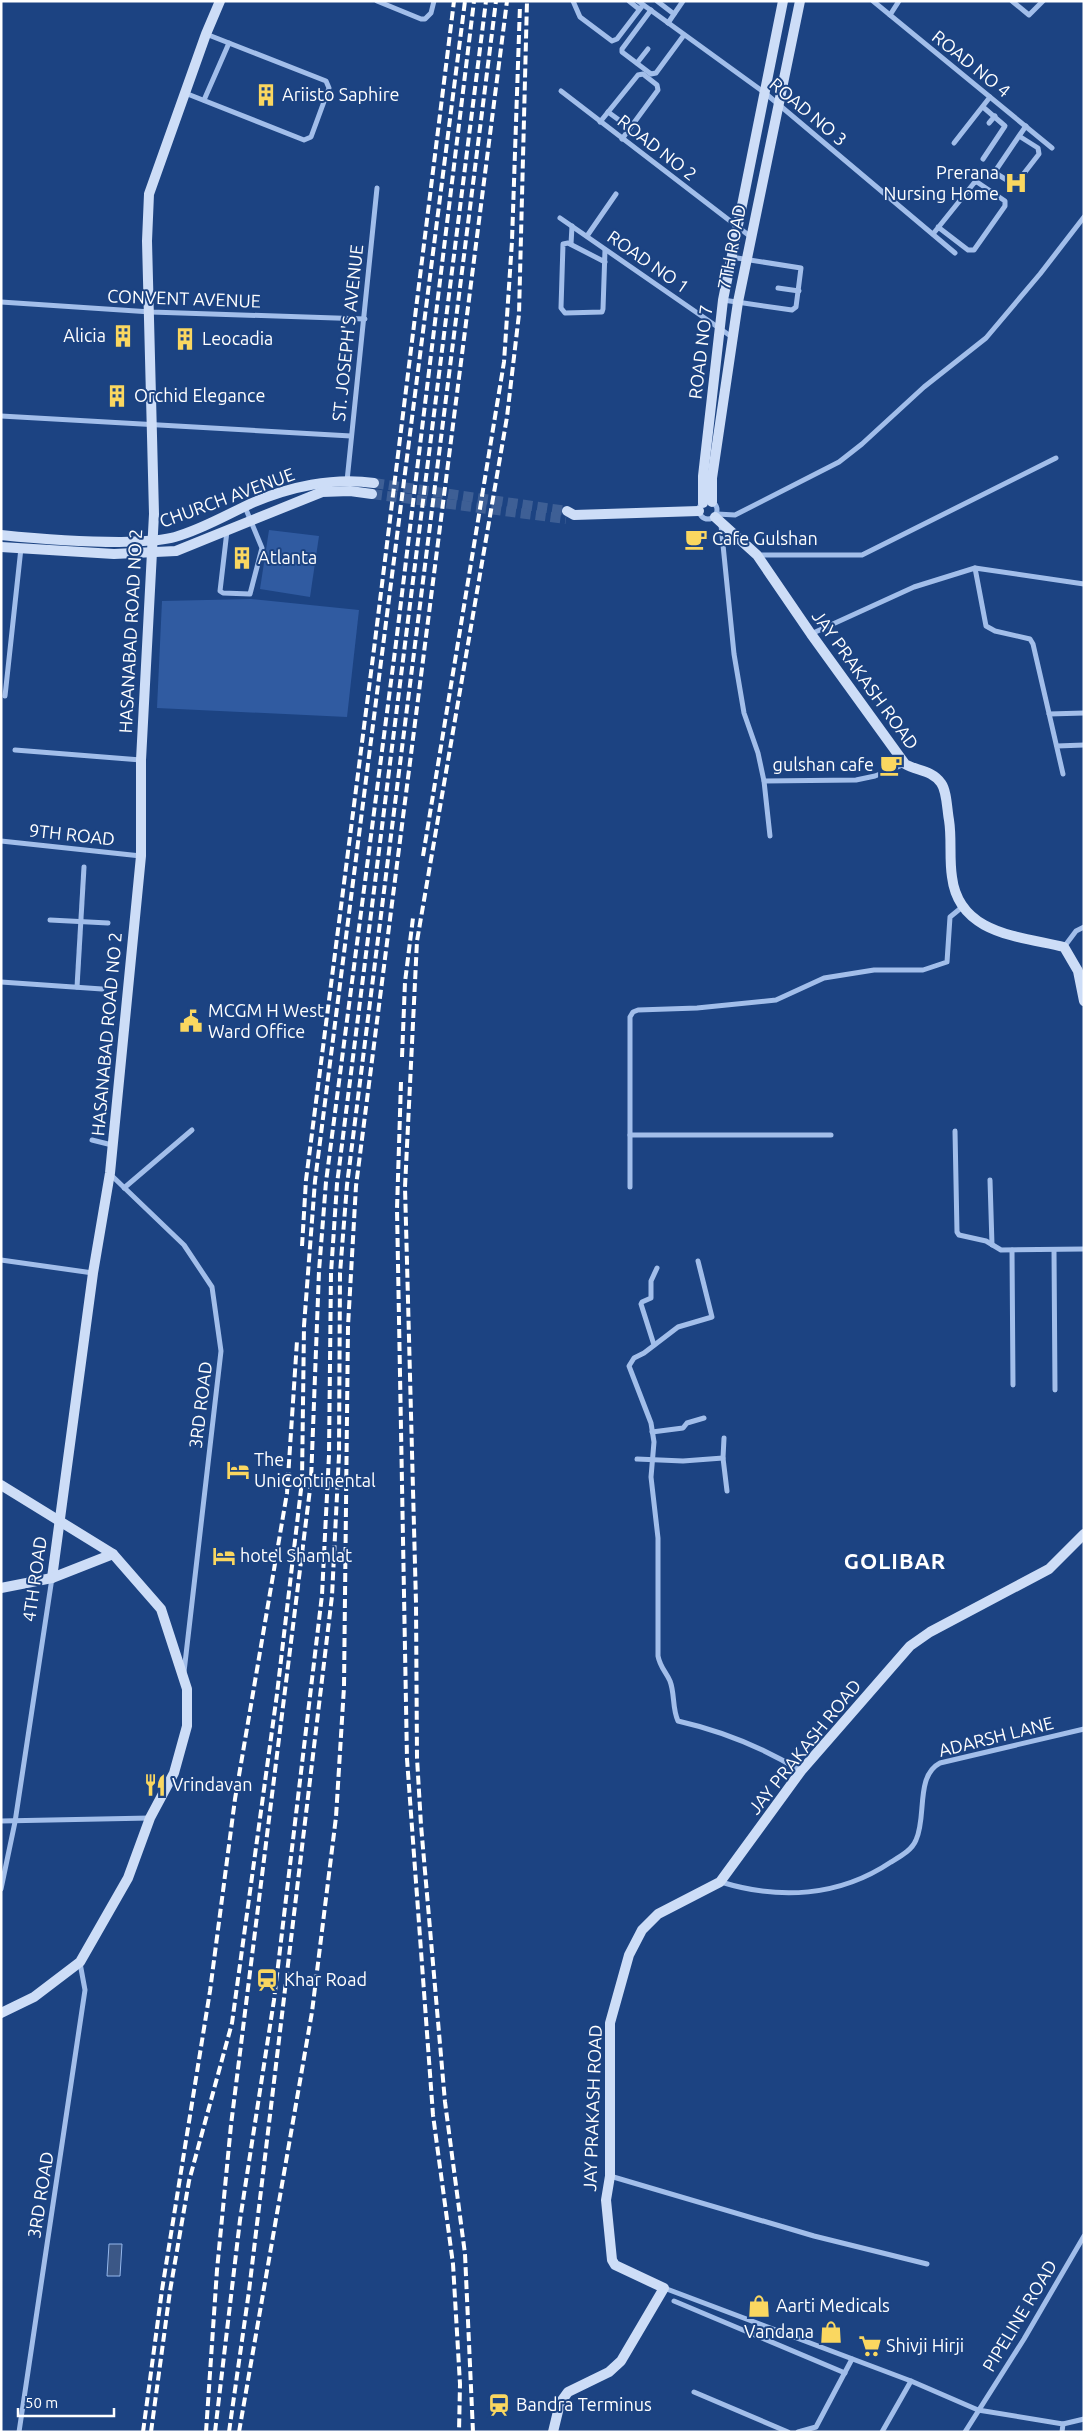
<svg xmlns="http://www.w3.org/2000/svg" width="1085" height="2433" font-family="Ubuntu,sans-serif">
<rect width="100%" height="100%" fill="#1c4382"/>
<g fill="#305ba1">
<polygon points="269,530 319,536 310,597 260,589"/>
<polygon points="251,599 359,610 347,717 157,708 162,601"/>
</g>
<polygon fill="#3b5786" stroke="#95b8ec" points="109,2244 122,2244 120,2276 107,2276"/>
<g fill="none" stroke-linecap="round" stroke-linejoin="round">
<g stroke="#3e5f95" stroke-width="10" stroke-dasharray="10 5" stroke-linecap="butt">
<polyline points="374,483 567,511"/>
<polyline points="372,494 566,519"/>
</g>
<g stroke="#a2beea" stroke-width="5">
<polyline points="377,1 421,19 425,19 431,13 434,1"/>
<polyline points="573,1 580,17 612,41 617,39 643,5"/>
<polyline points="629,1 639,9"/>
<polyline points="638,1 765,93 955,253"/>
<polyline points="657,1 674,14"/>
<polyline points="873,1 1052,148"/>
<polyline points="1012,1 1029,15 1043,1"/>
<polyline points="651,10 622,49 622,52 651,74 656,73 684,35"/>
<polyline points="890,15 899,1"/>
<polyline points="668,23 683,1"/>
<polyline points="637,63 648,49"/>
<polyline points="561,91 751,237"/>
<polyline points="185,93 304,140 311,137 329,88 326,81 206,34"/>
<polyline points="204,100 229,43"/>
<polyline points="983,107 1005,126 983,159"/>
<polyline points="608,112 630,128"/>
<polyline points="600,122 638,75 643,74 657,85 658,90 622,139"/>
<polyline points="989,123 995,116"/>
<polyline points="1019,136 1038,148 1039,154 1015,185 997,174 996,170 1019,136 1026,126"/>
<polyline points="954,143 990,97"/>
<polyline points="560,218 732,337"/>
<polyline points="933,234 974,183 977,182 1005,201 1005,206 974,250 968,250 938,227"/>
<polyline points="587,236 616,194"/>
<polyline points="571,244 572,226"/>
<polyline points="605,262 568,243 563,244 561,308 565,313 602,312 603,309 605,250"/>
<polyline points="778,288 799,291"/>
<polyline points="723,300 792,310 796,307 801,268 731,257"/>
<polyline points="1,302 151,312 365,319"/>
<polyline points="1,416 351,436"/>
<polyline points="347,481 377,188"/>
<circle cx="708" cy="510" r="9"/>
<polyline points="717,514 735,515 839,462 862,444 924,387 986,338 1040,274 1084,217"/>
<polyline points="721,525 734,654 744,713 758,753 764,781 770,836"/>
<polyline points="227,531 220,591 223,593 250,594 262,548 245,507"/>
<polyline points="758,555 862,555 1056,458"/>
<polyline points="975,568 986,626 995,631 1030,639 1033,644 1063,774"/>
<polyline points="811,634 914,587 975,568 1084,584"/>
<polyline points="5,696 21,548"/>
<polyline points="1049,714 1084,713"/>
<polyline points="1057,746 1084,745"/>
<polyline points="15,750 141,760"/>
<polyline points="764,781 856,780 875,776 905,764"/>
<polyline points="1,841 141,856"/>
<polyline points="50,920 108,923"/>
<polyline points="1064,947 1076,931 1084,927"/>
<polyline points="1,982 102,989"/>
<polyline points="77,987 84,867"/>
<polyline points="955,1131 957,1232 959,1235 986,1241 1001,1250 1084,1249"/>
<polyline points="630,1135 831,1135"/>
<polyline points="92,1140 112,1145"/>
<polyline points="110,1174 184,1245 212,1287 221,1351 184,1672"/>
<polyline points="990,1180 992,1245"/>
<polyline points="630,1187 630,1017 633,1012 638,1010 697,1008 776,1000 824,978 874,970 923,970 947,962 950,917 961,908"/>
<polyline points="124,1188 192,1130"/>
<polyline points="1012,1250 1013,1385"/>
<polyline points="1054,1250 1055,1390"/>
<polyline points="1,1260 93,1273"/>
<path d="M698 1261 712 1317 678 1327 644 1353 634 1358 629 1366 651 1423 654 1442 651 1477 658 1538V1656C660 1667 666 1672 670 1681 675 1694 672 1708 678 1721 722 1731 762 1747 801 1771"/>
<polyline points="654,1345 641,1304 642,1302 651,1298 651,1281 657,1268"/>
<polyline points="652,1432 683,1428 687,1423 704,1418"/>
<polyline points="724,1438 723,1458 727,1491"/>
<polyline points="637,1459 683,1461 723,1458"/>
<polyline points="1,1821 150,1818"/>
<path d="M721 1882C779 1900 839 1897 891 1862 901 1856 912 1850 916 1840 927 1817 915 1776 940 1763L1084 1729"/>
<polyline points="1,1889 15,1822 52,1578"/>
<polyline points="610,2176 814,2236 927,2264"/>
<polyline points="664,2288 911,2381 978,2410 1063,2424 1062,2432"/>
<polyline points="674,2301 845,2373"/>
<polyline points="694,2392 788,2432"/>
<polyline points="1063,2424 1084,2419"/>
<polyline points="19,2432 85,1990 80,1963"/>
<polyline points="798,2432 816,2427 852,2359"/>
<polyline points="882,2432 911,2381"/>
<polyline points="965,2432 1024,2339 1084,2236"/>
</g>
<g stroke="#cdddf7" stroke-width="10">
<polyline points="712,502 712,478 738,302 800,1"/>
<polyline points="703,503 703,476 723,300 783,1"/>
<polyline points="567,511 574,515 699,511"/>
<path d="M715 517 757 555 811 634 905 764C917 771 932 770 941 783 947 791 947 810 949 820 952 839 949 858 952 877 959 934 1018 936 1064 947L1078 971 1084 1001"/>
<path d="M1 535C40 539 79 542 119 542 138 541 157 542 175 537 203 529 226 515 252 503 289 487 333 477 374 483"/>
<polyline points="1,547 114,554 176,551 322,492 350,491 372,494"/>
<polyline points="1,1485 113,1554 161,1609 187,1689 187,1726 174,1773 150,1818 128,1878 80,1962 34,1997 1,2013"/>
<polyline points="52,1578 93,1273 110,1173 141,856 141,760 154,514 147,241 149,194 206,34 220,1"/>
<polyline points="1,1588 52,1578 113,1554"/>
<polyline points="553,2432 560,2403 568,2392 609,2372 621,2361 664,2288 615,2265 612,2260 606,2200 610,2176 610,2023 629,1955 642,1930 658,1914 720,1882 801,1771 910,1646 930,1632 1049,1569 1084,1534"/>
</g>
<g stroke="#fff" stroke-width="4" stroke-dasharray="9 4" stroke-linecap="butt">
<polyline points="423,856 504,362 512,241 520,5"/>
<polyline points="402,1057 405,982 413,918"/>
<polyline points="401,1082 397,1209 407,1759 433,2115 453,2264 460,2384 459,2432"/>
<polyline points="302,1246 306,1180 375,641 454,1"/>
<polyline points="143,2432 162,2290 210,1991 235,1799 287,1493 297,1341"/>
<polyline points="151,2432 170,2291 189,2181 232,2023 277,1694 302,1481 304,1326 315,1181 465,1"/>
<polyline points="206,2432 217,2270 231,2125 311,1481 319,1271 326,1182 396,643 474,1"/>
<polyline points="215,2432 240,2220 274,2000 322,1595 329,1455 331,1273 337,1184 486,1"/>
<polyline points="229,2432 249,2291 332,1596 339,1455 340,1273 347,1185 496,1"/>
<polyline points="239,2432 312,2012 336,1817 344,1687 348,1326 356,1186 507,1"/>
<polyline points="473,2432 465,2254 445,2102 421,1825 417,1758 416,1603 405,1187 417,941 507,417 519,314 527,1"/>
</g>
</g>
<defs>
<symbol id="building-bare" viewBox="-9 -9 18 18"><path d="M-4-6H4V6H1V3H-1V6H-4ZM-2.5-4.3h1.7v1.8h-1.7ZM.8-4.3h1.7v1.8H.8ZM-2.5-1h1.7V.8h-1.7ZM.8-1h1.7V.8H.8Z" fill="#fad760" stroke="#1c4382" stroke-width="2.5" paint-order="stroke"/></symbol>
<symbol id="hospital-bare" viewBox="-9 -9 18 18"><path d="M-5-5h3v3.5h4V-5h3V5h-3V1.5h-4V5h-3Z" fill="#fad760" stroke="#1c4382" stroke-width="2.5" paint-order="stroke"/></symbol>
<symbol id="cafe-bare" viewBox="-9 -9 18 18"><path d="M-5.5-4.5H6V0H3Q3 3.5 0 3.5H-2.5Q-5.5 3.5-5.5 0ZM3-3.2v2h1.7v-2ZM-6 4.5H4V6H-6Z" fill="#fad760" stroke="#1c4382" stroke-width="2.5" paint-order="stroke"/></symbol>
<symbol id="civic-bare" viewBox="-9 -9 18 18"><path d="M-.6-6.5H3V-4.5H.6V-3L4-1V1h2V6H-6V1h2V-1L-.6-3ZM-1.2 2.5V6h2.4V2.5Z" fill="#fad760" stroke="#1c4382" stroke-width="2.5" paint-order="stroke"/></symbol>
<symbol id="hotel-bare" viewBox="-9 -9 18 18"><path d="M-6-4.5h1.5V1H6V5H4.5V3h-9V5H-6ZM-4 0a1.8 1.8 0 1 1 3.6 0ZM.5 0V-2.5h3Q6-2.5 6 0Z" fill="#fad760" stroke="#1c4382" stroke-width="2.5" paint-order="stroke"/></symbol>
<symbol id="restaurant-bare" viewBox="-9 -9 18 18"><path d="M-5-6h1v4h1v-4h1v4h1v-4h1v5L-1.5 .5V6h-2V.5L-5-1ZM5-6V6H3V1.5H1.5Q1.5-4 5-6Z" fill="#fad760" stroke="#1c4382" stroke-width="2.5" paint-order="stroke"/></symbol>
<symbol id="station-bare" viewBox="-9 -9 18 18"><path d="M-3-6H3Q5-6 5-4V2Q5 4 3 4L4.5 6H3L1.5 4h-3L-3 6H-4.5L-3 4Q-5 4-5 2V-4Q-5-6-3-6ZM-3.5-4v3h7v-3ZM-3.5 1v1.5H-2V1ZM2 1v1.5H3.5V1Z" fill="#fad760" stroke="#1c4382" stroke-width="2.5" paint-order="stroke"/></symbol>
<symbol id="shop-bare" viewBox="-9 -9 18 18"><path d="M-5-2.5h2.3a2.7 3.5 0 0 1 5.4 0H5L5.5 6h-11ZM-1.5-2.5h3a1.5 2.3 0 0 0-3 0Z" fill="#fad760" stroke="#1c4382" stroke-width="2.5" paint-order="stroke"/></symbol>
<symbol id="supermarket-bare" viewBox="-9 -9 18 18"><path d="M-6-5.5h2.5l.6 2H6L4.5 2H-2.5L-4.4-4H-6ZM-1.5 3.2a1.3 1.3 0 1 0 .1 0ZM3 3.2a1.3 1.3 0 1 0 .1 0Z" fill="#fad760" stroke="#1c4382" stroke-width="2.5" paint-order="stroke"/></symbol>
</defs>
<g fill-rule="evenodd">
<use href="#building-bare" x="250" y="79" width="32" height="32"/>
<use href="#hospital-bare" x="1000" y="167" width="32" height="32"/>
<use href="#building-bare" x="107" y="320" width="32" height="32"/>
<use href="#building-bare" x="169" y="323" width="32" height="32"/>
<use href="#building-bare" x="101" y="380" width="32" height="32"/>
<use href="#cafe-bare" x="680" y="523" width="32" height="32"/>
<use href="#building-bare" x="226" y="542" width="32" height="32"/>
<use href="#cafe-bare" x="875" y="749" width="32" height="32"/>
<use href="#civic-bare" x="175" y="1005" width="32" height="32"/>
<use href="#hotel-bare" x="222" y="1454" width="32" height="32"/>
<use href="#hotel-bare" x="208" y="1540" width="32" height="32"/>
<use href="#restaurant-bare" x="139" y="1769" width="32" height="32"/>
<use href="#station-bare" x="251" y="1964" width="32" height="32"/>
<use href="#shop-bare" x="743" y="2290" width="32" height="32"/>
<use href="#shop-bare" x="815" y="2316" width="32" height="32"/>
<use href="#supermarket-bare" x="854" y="2330" width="32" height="32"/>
<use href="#station-bare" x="483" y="2389" width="32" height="32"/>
</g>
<g text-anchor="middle" stroke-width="4" stroke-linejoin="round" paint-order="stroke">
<g font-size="18" fill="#fff" stroke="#1c4382">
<text transform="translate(971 64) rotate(39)" y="6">ROAD NO 4</text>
<text transform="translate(808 112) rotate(40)" y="6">ROAD NO 3</text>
<text transform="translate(657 148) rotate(38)" y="6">ROAD NO 2</text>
<text transform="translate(732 247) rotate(-79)" y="6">7TH ROAD</text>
<text transform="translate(648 262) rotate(35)" y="6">ROAD NO 1</text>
<text transform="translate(184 299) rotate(2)" y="6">CONVENT AVENUE</text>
<text transform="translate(348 333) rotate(-84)" y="6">ST. JOSEPH'S AVENUE</text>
<text transform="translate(701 352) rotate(-83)" y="6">ROAD NO 7</text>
<text transform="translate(227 498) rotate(-20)" y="6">CHURCH AVENUE</text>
<text transform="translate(131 631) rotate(-87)" y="6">HASANABAD ROAD NO 2</text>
<text transform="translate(865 680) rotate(54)" y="6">JAY PRAKASH ROAD</text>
<text transform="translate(72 835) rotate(6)" y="6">9TH ROAD</text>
<text transform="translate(107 1034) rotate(-85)" y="6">HASANABAD ROAD NO 2</text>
<text transform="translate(201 1405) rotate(-83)" y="6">3RD ROAD</text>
<text transform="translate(35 1579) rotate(-82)" y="6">4TH ROAD</text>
<text transform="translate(996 1737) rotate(-14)" y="6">ADARSH LANE</text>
<text transform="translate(805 1747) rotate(-51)" y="6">JAY PRAKASH ROAD</text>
<text transform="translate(593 2108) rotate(-88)" y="6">JAY PRAKASH ROAD</text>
<text transform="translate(41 2195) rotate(-81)" y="6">3RD ROAD</text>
<text transform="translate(1020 2316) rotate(-59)" y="6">PIPELINE ROAD</text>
</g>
<g font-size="18" fill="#fff" stroke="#1c4382" text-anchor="start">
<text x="282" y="101">Ariisto Saphire</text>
<text x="999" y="179" text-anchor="end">Prerana<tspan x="999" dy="21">Nursing Home</tspan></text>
<text x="106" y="342" text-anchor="end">Alicia</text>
<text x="202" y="345">Leocadia</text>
<text x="134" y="402">Orchid Elegance</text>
<text x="712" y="545">Cafe Gulshan</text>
<text x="258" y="564">Atlanta</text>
<text x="874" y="771" text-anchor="end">gulshan cafe</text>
<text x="208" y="1017">MCGM H West<tspan x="208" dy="21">Ward Office</tspan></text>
<text x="254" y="1466">The<tspan x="254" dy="21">UniContinental</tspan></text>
<text x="240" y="1562">hotel Shamlat</text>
<text x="172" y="1791">Vrindavan</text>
<text x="284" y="1986">Khar Road</text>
<text x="776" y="2312">Aarti Medicals</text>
<text x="814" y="2338" text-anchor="end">Vandana</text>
<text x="886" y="2352">Shivji Hirji</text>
<text x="516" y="2411">Bandra Terminus</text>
</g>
<g font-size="22" font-weight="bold" letter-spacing="1" fill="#fff" stroke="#1c4382">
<text x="895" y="1569">GOLIBAR</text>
</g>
</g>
<rect width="1085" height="2433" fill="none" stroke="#ffffff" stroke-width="5"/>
<path d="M18 2408v8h96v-8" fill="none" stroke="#ffffff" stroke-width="2.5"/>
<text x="25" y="2408" font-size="15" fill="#ffffff" stroke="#1c4382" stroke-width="4" paint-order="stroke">50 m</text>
</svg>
